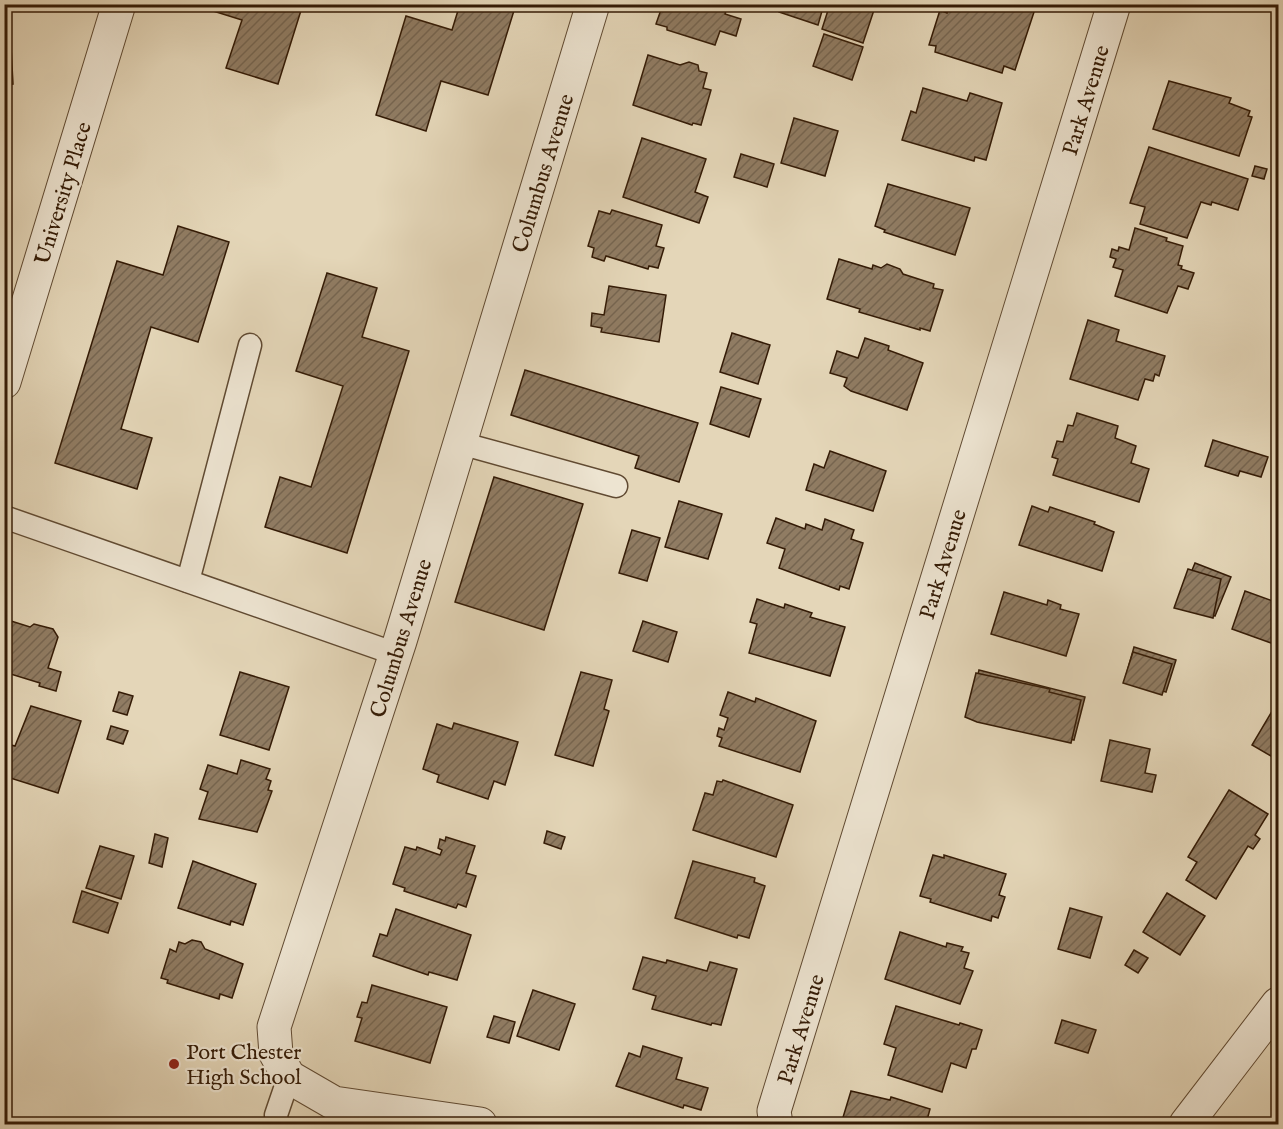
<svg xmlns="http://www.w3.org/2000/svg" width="1283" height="1129" font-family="'IM FELL English',serif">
<defs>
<pattern id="building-hatch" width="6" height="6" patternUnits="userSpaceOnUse" patternTransform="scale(1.5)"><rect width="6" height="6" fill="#907c63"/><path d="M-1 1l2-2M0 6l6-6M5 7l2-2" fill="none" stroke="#766550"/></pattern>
</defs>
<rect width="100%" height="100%" fill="#e4d6b8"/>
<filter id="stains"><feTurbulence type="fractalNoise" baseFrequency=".00333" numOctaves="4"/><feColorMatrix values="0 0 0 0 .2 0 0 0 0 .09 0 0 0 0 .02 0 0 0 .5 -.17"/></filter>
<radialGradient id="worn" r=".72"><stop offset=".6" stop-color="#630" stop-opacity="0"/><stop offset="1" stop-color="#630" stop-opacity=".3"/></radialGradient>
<g fill="url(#building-hatch)" stroke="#341b06" stroke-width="1.5">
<polygon points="4,4 62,4 62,5 4,9"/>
<polygon points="303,4 278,84 226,68 242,20 194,5"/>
<polygon points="460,4 516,4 488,95 441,81 426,131 376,115 406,16 452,30"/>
<polygon points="663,4 728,4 725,14 741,19 736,36 720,31 715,45 667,30 667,27 656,24"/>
<polygon points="781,4 824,4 818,25 779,12"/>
<polygon points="830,4 876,4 863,43 822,29"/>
<polygon points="950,4 1021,4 1035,9 1015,70 1004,66 1002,73 935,52 936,46 929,45 940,10 947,13"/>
<polygon points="824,34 863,47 852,80 813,66"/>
<polygon points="11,47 13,84 4,85 4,48"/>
<polygon points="648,55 680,65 689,62 698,65 699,71 707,73 703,88 711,90 701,125 693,123 692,125 633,105"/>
<polygon points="1169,81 1231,98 1229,103 1250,111 1248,116 1252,117 1239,156 1153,129"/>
<polygon points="923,88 967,101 970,93 1002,103 986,160 975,157 974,161 902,140 911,111 916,113"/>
<polygon points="794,118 838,131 825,176 781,163"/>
<polygon points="642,138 706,159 695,192 708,197 699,223 623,197"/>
<polygon points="1149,147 1248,179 1238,210 1212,202 1211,205 1201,202 1187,238 1140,224 1145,207 1130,203"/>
<polygon points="741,154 774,164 767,187 734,177"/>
<polygon points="1255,166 1267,169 1264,179 1252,176"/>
<polygon points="888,184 970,208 955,255 884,232 885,230 875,226"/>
<polygon points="612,210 662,225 656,246 664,248 658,268 649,266 648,269 606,256 604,261 592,257 594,248 588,246 599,211 610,214"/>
<polygon points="178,226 229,242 198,342 151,327 121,429 152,438 137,489 55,463 117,261 163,275"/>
<polygon points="1135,228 1167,238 1166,241 1183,246 1178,265 1182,266 1181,269 1194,273 1188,289 1178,286 1167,313 1115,296 1123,270 1113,267 1116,259 1110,257 1112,249 1118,251 1119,247 1129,250"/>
<polygon points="839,259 872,269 873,265 881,268 887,264 900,269 903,274 934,284 933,288 943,290 930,331 920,328 920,330 859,312 860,309 827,299"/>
<polygon points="327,273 377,288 362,337 409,351 347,553 265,527 280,477 311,487 343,386 296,371"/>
<polygon points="609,286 666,295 659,342 601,332 602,328 591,326 592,313 604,315"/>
<polygon points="1088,320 1119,330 1116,341 1165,356 1159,376 1155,374 1153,381 1145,379 1138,400 1070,379"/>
<polygon points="732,333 770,345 758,384 720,372"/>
<polygon points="865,338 889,346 888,350 923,363 907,410 851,391 844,386 847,378 830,373 837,351 858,358"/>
<polygon points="525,370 698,423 679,482 635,468 639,456 511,415"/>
<polygon points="721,387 761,399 749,437 710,424"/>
<polygon points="1077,413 1118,426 1115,438 1136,446 1131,463 1149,469 1139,502 1053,475 1058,459 1052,457 1057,441 1063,442 1068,425 1073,426"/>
<polygon points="1213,440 1268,457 1261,477 1240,471 1238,476 1205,466"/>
<polygon points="830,451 886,471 873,511 806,490 814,464 824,468"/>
<polygon points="494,477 583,504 544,630 455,602"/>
<polygon points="679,501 722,514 708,559 665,547"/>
<polygon points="1032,506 1048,512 1050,507 1095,522 1094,524 1114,532 1102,571 1019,545"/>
<polygon points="776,518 805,529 806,524 822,530 825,519 854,530 851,539 863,543 849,589 840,586 839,590 779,568 785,549 767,543"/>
<polygon points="632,530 660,538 647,581 619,573"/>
<polygon points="1195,563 1231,577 1215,616 1179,602"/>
<polygon points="1188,569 1221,579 1213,618 1174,608"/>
<polygon points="1245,591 1278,603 1278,620 1271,643 1232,629"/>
<polygon points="1004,592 1047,605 1048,600 1061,605 1060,609 1079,614 1066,656 991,634"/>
<polygon points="757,599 784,608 785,604 812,613 810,617 845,627 830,676 749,653 757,624 750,622"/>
<polygon points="11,621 30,627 34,624 53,629 58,637 48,668 61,672 56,691 39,686 40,683 4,672 4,642"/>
<polygon points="643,621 677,632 668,662 633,651"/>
<polygon points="1134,647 1176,660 1166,692 1125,679"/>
<polygon points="1133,652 1172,664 1162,695 1123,683"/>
<polygon points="979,670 1085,697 1074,740 969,713"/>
<polygon points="240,672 289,687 269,750 220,735"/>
<polygon points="581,672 612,680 604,709 609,711 593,766 555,755"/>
<polygon points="976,673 1050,689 1049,692 1081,700 1071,743 977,722 965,717"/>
<polygon points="119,692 133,696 127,715 113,711"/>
<polygon points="728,692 755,702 756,698 816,721 800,772 719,746 722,738 717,736 719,728 724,730 728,718 720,715"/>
<polygon points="1278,701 1278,760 1252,745"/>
<polygon points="31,706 81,721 58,793 7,777 4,752 7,744 15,746"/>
<polygon points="454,723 518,742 505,785 494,781 488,799 437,782 439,775 423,769 437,724 452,729"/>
<polygon points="111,726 128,731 123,744 107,739"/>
<polygon points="1110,740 1150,749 1145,773 1156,775 1152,792 1101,781"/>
<polygon points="241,760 270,769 266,779 271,781 268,790 272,791 257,832 199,819 208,792 200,789 208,765 237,774"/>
<polygon points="723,780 793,805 776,857 693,830 705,793 713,795 717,781 722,782"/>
<polygon points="1229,790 1268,814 1255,835 1260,839 1253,849 1248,846 1216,899 1186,880 1197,862 1188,857"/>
<polygon points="547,831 565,837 561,849 544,843"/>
<polygon points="155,834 168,838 162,867 149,863"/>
<polygon points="446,837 475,846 466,873 476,876 466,907 458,904 456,908 404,891 405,888 393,884 405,847 416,850 417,847 440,855 442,850 438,848 440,839 445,841"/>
<polygon points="100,846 134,856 121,899 86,888"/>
<polygon points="933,855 944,858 944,855 1006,874 999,895 1005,897 998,918 992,916 991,921 930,902 931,899 920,896"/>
<polygon points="193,861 256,884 243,925 231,921 230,925 178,908"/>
<polygon points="693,861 755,878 754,882 765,886 749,938 738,935 737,938 675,918"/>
<polygon points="82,891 118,903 108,933 73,922"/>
<polygon points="1167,893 1205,916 1180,955 1143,932"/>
<polygon points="1070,908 1102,917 1090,958 1058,949"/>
<polygon points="396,909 471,935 457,980 429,972 428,975 373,956 380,934 387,936"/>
<polygon points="900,932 946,947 947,943 963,947 961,951 969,953 964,968 973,971 960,1004 885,979"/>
<polygon points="192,940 201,942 205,949 243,964 232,998 220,994 219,999 167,983 168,980 161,978 170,949 176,952 179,942 185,944"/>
<polygon points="1134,950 1148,958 1138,973 1125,965"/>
<polygon points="643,957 666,963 667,960 707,971 710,962 737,969 721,1025 712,1023 711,1025 652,1009 656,996 633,989"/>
<polygon points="372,985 447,1007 430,1063 355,1041 362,1018 357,1017 362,1002 367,1003"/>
<polygon points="533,990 575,1004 559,1050 517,1036"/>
<polygon points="896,1006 959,1025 960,1023 982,1030 976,1049 972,1049 966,1068 951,1063 942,1092 888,1075 896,1048 884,1044"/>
<polygon points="494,1016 515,1022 509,1043 487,1037"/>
<polygon points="1062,1020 1096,1030 1088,1053 1055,1043"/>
<polygon points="643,1046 682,1058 676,1079 708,1088 701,1110 684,1105 683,1108 616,1086 629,1053 640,1057"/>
<polygon points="851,1091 890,1100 891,1097 930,1109 926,1124 841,1124"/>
</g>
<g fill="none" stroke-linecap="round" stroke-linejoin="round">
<defs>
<g id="lane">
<polyline points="460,443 616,486"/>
<polyline points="4,517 396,654"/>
<polyline points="188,581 250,345"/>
<polyline points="277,1124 276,1115 289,1077"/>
</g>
<g id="street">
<polyline points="4,382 119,4"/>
<polyline points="480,1124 334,1103 289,1077 276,1054 274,1027 400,641 593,4"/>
<polyline points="776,1124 774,1111 1114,4"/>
<polyline points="1186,1124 1278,1004"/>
</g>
</defs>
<use href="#lane" stroke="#604a32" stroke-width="25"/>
<use href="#street" stroke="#604a32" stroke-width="35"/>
<use href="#lane" stroke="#ede4d1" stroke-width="22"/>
<use href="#street" stroke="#ede4d1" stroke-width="33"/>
</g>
<circle fill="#8f2418" stroke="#ede4d1" stroke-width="2" cx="174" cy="1064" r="6"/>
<g text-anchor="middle" stroke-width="4.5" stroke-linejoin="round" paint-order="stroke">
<g font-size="22" fill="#341b06" stroke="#ede4d1">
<text transform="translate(1085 100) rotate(-73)" y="8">Park Avenue</text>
<text transform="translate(542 173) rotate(-73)" y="8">Columbus Avenue</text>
<text transform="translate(62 193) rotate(-73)" y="8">University Place</text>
<text transform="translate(942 564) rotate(-73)" y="8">Park Avenue</text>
<text transform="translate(400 638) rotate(-73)" y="8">Columbus Avenue</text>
<text transform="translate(800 1029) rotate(-73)" y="8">Park Avenue</text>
</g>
<g font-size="22" fill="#341b06" stroke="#ede4d1" text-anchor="start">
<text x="186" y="1059">Port Chester<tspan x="186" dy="25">High School</tspan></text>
</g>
</g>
<rect width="1283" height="1129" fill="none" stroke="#e4d6b8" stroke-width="24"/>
<rect x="6" y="6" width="1271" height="1117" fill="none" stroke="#341b06" stroke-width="3"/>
<rect x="12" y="12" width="1259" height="1105" fill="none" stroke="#341b06" stroke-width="1.5"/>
<rect width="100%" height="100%" filter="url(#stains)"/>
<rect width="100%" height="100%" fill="url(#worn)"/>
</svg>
